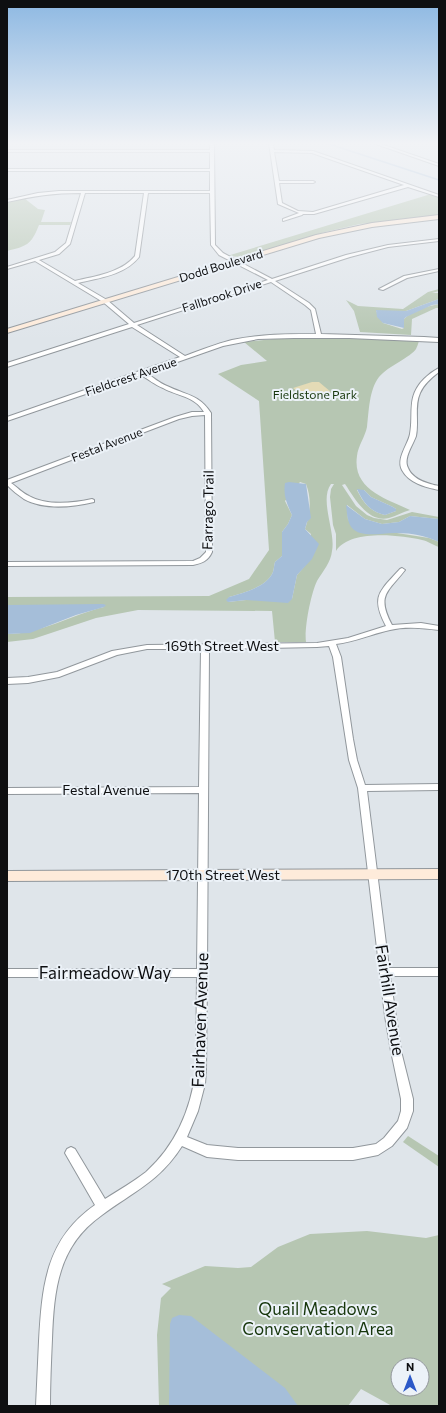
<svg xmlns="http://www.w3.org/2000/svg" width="446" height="1413" font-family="Commissioner,sans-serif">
<rect width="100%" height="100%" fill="#dfe5ea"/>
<g fill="#b6c6b2" fill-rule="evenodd">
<polygon points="431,194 439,198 439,216 360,224 325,232 242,257 227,256"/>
<path d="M24 198 38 209 45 210 41 222H71L70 225H39C31 245 27 246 7 251V203Z"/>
<path d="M439 289V291L432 293H439V299L406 311H376L383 323 402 329 404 328V319C411 311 428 306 439 304V308H436L412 319 411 335 360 332 354 311 346 300 358 306 403 309 428 292Z"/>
<path d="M284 338H377L419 341C418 344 417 347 416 349 411 357 388 366 379 377 369 390 369 411 367 427 365 437 358 446 357 456 352 489 386 499 410 510 403 512 396 516 389 518 368 523 355 499 345 484L342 485 356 506 367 515 374 518 387 520 412 512 439 517V519L410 516 399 522 382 524 365 519 347 505 348 520 397 533 429 538 439 542V547C433 545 428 541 422 540 400 535 350 529 336 551V534L333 525 330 497 331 489 334 484H331C319 500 336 532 332 551 331 562 323 571 317 581 311 593 304 629 306 642H275L272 611 138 610 96 618 33 639 7 642V634C41 634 71 615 104 607L7 605V597L209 596 249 579 269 550 259 401 218 374 241 365 267 361 244 342ZM300 482 306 484C312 499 310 515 305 529L311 534 304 567 297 575 292 599 246 600 228 602 229 597C243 593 267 587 273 572 274 569 274 565 275 562L282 556V532L288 524 292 515 285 501ZM357 490H364L371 497 393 507 396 509V511L385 515C370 512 363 502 357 490Z"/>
<polygon points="408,1136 439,1156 439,1167 403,1142"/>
<path d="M367 1231 426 1238 439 1235V1406H392L361 1389 348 1406H159L157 1335 161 1298 171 1288 162 1284 205 1266 238 1268 251 1267 278 1247 310 1234ZM398 1365H422V1389H398Z"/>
</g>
<path fill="#e4dbb6" d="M312 382H319L331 392C321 395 310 402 300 394 297 392 296 390 293 388Z"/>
<g fill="#a5bed9">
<polygon points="439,299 439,304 432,305 406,317 404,319 404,328 383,323 377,317 376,310 406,311"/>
<path d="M289 482 306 484 311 518 307 522 305 529 319 544 312 559 297 575 292 599 288 603 246 600 228 602 226 600 229 597C243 593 267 587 273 572 274 569 274 565 275 562L282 556V532L288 524 292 515C287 504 283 496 285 483Z"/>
<path d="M357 489 364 490 371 497 393 507 396 509V511L385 515C370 512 363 502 357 489Z"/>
<path d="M346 505 365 519 382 524 399 522 410 516 439 519V542C426 536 412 533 397 533 384 532 362 539 352 528 347 522 347 512 346 505Z"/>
<polygon points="103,604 106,605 104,607 76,615 30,633 7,634 7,605"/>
<polygon points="179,1315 191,1316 285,1388 298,1406 169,1406 170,1324 172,1318"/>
</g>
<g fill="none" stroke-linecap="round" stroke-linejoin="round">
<polyline stroke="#a5bed9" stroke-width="1.5" points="326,143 439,180"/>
<defs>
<g id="street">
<path d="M210 143H214L215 245 223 253 272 279 346 255 388 245 439 239V241L388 247 350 257 275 281 309 303 315 309 321 334 424 337 439 338V342L349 338H294L258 339 223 346 146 373C153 377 159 383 167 386 185 395 199 394 211 413L212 552C208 561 202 563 193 565L7 566V562L193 561 200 558 206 552 205 415 192 416 179 419 11 483C17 487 22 493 29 496 47 506 73 503 92 499L94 500V502C73 507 44 510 24 499 18 495 12 490 7 485V480L175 417 192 412H204C195 396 177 396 163 388 155 385 148 379 141 375L7 421V417L180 357 132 327 7 367V363L129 324 103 302 35 261 7 269V267L55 252 66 243 81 193C53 193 34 196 7 202V200L38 193 59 191H210V171H7V169H210V152H7V150H210ZM85 193H144L135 256C121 273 95 276 75 281L39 260 59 254 70 244ZM148 193H210L211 245 219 255 268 280 134 323 107 300 78 283C99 278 125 275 139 257ZM271 282 305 305 311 310 316 334C288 334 260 334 232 340 216 344 201 350 185 356L137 325Z"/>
<path d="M269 143H273L274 150 313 151 439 195V197L408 187 314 214H303L302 215 283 221V219L299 213 278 204ZM274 152 312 153 404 185 313 212 298 211 282 203 279 183H313L315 182 313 181H279Z"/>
<polygon points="373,143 378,143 439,164 439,166"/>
<polygon points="439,269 439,271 407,278 383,290 379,289 404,276"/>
<path d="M439 368V372C431 378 424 384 420 393 414 406 419 421 416 436 413 445 403 458 408 468 413 480 428 484 439 486V490C425 487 409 483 402 470 396 458 408 445 410 434 414 413 406 397 424 379 428 375 433 371 439 368Z"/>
<path d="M402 568 405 570C388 592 376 595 392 625L421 623 439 626V630C423 628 406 626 390 630 371 634 355 642 336 644L341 657 353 739 357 760 365 785 439 784V790L367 791 389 968H439V976H390L401 1051 413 1099V1111L407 1128 392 1146 378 1155 353 1160H238L207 1157 182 1146C160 1181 133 1192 102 1215 58 1246 54 1289 52 1339 51 1361 50 1384 50 1406H36C37 1384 38 1363 39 1341 42 1286 46 1239 95 1205L65 1153 67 1149 71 1147 75 1149 105 1199C119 1190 133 1182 146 1172 176 1145 191 1109 196 1070L197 977H7V969H197L199 793 7 794V788L199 787 201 649H147L117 655 59 677 28 683 7 684V678L28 677 57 672 112 651 147 645 317 643 348 638 386 626C370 596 380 591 400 569ZM329 646 333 657 349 760 358 788 385 1016 391 1051 401 1099V1111L398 1121 384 1138 376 1144 353 1148H238L207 1145 187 1137 198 1111 205 1084 206 1070 207 975 208 973 207 971 209 649 317 647Z"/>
</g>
<g id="secondary">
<polygon points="439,215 439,219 372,227 319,238 7,333 7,329 316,235 372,223"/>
<polygon points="439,869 439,879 7,881 7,871"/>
</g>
</defs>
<use href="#street" stroke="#91979c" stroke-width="2"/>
<use href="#secondary" stroke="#91979c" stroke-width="2"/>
<use href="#street" fill="#fff" fill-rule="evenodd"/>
<use href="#secondary" fill="#feebda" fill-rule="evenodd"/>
</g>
<linearGradient id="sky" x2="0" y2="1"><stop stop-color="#8db8e2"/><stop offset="0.42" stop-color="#f1f3f6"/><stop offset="1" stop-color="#f1f3f6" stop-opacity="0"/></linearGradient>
<rect width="446" height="341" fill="url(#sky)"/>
<g text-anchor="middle" stroke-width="4" stroke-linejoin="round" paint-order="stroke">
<g font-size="12" fill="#0e0f11" stroke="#ecf2f8">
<text transform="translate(221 266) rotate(-17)" y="4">Dodd Boulevard</text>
<text transform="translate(222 296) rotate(-18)" y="4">Fallbrook Drive</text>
<text transform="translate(131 377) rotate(-19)" y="4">Fieldcrest Avenue</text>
<text transform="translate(107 445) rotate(-21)" y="4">Festal Avenue</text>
</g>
<g font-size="12" fill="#16360b" stroke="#ecf2f8">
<text x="315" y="399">Fieldstone Park</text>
</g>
<g font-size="14" fill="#0e0f11" stroke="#ecf2f8">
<text transform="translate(208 510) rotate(-89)" y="5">Farrago Trail</text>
<text x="222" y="651">169th Street West</text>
<text x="106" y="795">Festal Avenue</text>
<text x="223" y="880">170th Street West</text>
</g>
<g font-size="17" fill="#0e0f11" stroke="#ecf2f8">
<text x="105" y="979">Fairmeadow Way</text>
<text transform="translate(390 1000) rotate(81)" y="6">Fairhill Avenue</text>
<text transform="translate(200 1020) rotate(-88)" y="6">Fairhaven Avenue</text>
</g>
<g font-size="17" fill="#16360b" stroke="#ecf2f8">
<text x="318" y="1315">Quail Meadows<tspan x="318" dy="20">Convservation Area</tspan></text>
</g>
</g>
<rect width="446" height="1413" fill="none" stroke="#0e0f11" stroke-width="16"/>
<g transform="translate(410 1377)"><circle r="19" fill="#ecf2f8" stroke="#93979c"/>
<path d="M0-3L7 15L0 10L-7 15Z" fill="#2b58c7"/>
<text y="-6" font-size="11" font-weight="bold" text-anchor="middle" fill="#0e0f11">N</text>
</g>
</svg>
